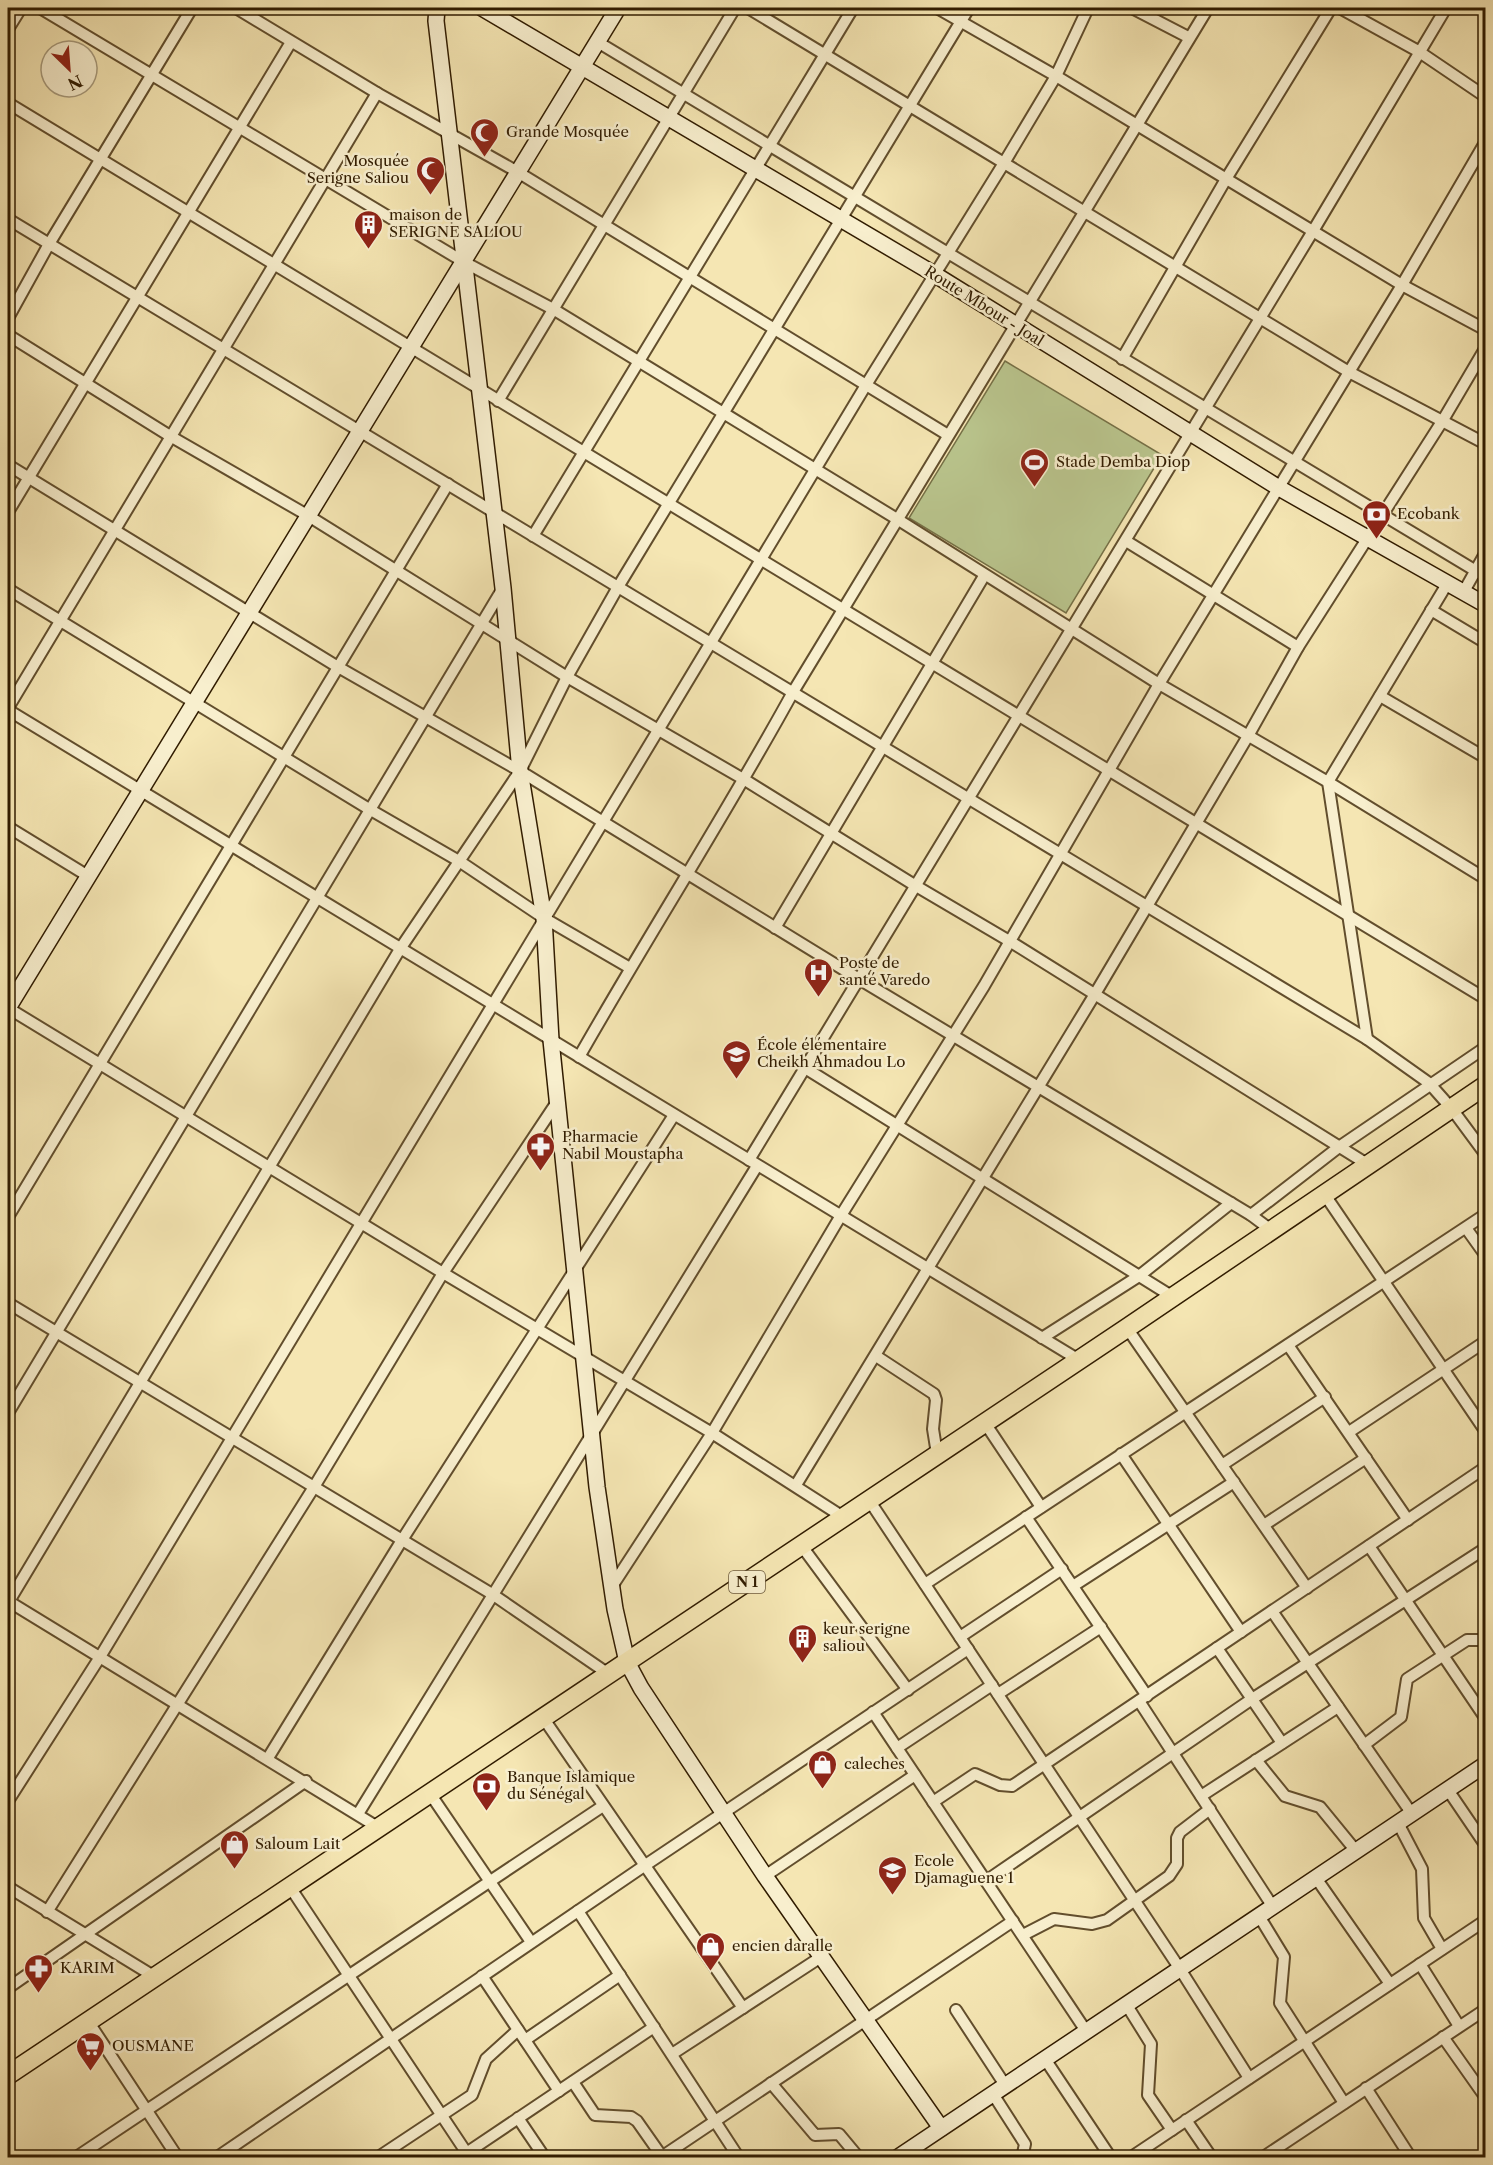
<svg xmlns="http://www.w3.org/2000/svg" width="1493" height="2165" font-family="'Libre Caslon Text',serif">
<rect width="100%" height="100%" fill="#f5e6b3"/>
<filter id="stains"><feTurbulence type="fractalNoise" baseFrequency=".00333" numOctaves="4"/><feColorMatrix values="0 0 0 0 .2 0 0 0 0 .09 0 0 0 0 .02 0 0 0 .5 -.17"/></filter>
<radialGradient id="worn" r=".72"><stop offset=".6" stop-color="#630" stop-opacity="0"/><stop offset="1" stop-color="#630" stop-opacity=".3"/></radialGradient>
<polygon fill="#bac68e" stroke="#767147" stroke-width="1.5" points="1005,361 1162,455 1066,613 909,518"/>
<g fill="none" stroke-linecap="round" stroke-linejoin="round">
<defs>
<g id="minor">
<polyline points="40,8 464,262 553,309 897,519 1159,684 1328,782 1486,879"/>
<polyline points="236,8 377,93 516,171 948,435"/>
<polyline points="748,8 1349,372 1486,444"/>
<polyline points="937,8 1056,76 1402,285 1486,330"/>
<polyline points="1132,8 1188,37"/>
<polyline points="1340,8 1418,51 1486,97"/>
<polyline points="8,29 21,8"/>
<polyline points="596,41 1486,577"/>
<polyline points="8,103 1486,999"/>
<polyline points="8,219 1367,1039 1429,1083 1452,1109 1486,1155"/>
<polyline points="8,318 49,244 192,8"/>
<polyline points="8,335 170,436 307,515 567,677 745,780 916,886 1011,942 1367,1164"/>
<polyline points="1122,359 1226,179 1331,8"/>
<polyline points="498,401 735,8"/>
<polyline points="8,465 338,667 520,771 859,979 1251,1215 1271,1230"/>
<polyline points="8,512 291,42"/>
<polyline points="533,536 853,8"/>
<polyline points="1126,541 1298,647"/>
<polyline points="8,589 369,809 459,861 544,918 630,968"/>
<polyline points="1463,593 1486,552"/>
<polyline points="1431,610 1486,643"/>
<polyline points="1380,696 1486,758"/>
<polyline points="8,708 377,93"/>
<polyline points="8,710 1079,1360"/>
<polyline points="8,827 88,876"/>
<polyline points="775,928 984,576"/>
<polyline points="8,1008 443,1273 712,1433 843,1517"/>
<polyline points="1367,1039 1328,782 1447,584"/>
<path d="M579 1057C649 934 725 816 793 692L1208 8"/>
<polyline points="805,1068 1173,1297"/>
<polyline points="749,1160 1313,231 1446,8"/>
<polyline points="1325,1195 1486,1432"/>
<polyline points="1251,1215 1339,1147 1486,1047"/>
<polyline points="8,1217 448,484"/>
<polyline points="1466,1228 1486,1256"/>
<polyline points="8,1303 492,1594 610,1675"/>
<polyline points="1127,1328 1307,1588"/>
<polyline points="1042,1338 1139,1276 1231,1203"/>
<polyline points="1288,1345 1408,1520"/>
<polyline points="876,1356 934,1394 936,1400 933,1429 937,1454"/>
<polyline points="8,1413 503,588"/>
<polyline points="985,1423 1041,1507"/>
<polyline points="1349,1432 1486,1341"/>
<polyline points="1121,1454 1241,1632"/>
<polyline points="1222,1465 1325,1397"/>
<polyline points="796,1485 1095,994 1248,736 1298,647 1443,420 1486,347"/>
<polyline points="869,1500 1180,1969 1249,2078"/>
<polyline points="1026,1517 1147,1696"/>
<polyline points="1264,1525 1366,1458"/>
<polyline points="801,1545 908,1690"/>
<polyline points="1369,1546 1486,1719"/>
<polyline points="925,1584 1486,1214"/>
<polyline points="1073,1586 1234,1482"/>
<polyline points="611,1588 712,1433 840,1217 984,986 1159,684 1402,285 1486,141"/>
<polyline points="8,1601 379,1828"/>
<polyline points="8,1603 400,949 520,771 567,677 618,587 969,8"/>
<polyline points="1272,1611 1412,1814"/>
<polyline points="960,1637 1062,1569"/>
<polyline points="1217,1648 1282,1743"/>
<polyline points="998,1694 1101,1627"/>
<polyline points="1139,1701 1273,1907"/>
<polyline points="873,1712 1086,2031"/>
<polyline points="544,1719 743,2008"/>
<polyline points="1364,1745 1401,1717 1407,1679 1467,1640 1486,1640"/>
<polyline points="897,1748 992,1685"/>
<polyline points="268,1758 402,1540 674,1115"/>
<polyline points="1256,1760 1285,1796 1320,1807 1356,1851"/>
<polyline points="1448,1790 1486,1846"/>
<polyline points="431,1795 531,1942"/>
<polyline points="1201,1796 1338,1707"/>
<polyline points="8,1801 100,1657 866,385 1004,163 1056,76 1088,8"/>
<polyline points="933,1802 975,1774 1000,1785 1012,1786 1486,1467"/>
<polyline points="358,1814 757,1166"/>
<polyline points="1398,1823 1422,1869 1424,1918 1442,1949"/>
<polyline points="765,1876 915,1775"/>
<polyline points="1316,1878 1390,1984"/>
<polyline points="986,1881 1252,1699 1486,1548"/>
<polyline points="8,1887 155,1977"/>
<polyline points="290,1887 470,2158"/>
<polyline points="578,1911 739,2158"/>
<polyline points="47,1912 314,1487 443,1273 557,1102"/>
<polyline points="1259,1916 1284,1957 1280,2003 1344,2103"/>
<polyline points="1023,1935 1054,1919 1092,1924 1107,1920 1169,1876 1177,1864 1177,1838 1180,1832 1210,1809"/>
<polyline points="1420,1964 1459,2026"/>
<polyline points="482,1976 559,2091"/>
<polyline points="8,1988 306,1781"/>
<polyline points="1126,2004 1151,2044 1148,2095 1172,2130"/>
<polyline points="956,2010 1005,2085"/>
<polyline points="88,2021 178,2158"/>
<polyline points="1443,2037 1486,2098"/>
<polyline points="525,2040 620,1975"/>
<polyline points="672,2054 821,1957"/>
<polyline points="1045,2059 1111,2158"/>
<polyline points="573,2082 595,2115 631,2117 637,2121 663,2158"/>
<polyline points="771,2083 815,2135 839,2134 859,2158"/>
<polyline points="1366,2088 1411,2158"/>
<polyline points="993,2094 1025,2144 1022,2158"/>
<polyline points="518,2118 545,2158"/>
<polyline points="1186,2120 1212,2158"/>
<polyline points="75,2158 603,1806"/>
<polyline points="216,2158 644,1866 968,1649"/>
<polyline points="377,2158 472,2095 486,2059 518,2030"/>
<polyline points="459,2158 654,2027"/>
<polyline points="660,2158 1013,1921"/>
<polyline points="1130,2158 1486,1920"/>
<polyline points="1262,2158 1486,2009"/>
</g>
<g id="secondary">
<polyline points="437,8 436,21 503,588 520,771 544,918 551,1040 597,1487 615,1609 627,1662 641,1688 765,1876 941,2128"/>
<polyline points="482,8 934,274 1279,488 1486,605"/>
<polyline points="8,1008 618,8"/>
<polyline points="897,2158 1486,1764"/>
</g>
<polyline id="trunk" points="8,2075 1127,1328 1486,1085"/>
</defs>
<use href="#minor" stroke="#624e2d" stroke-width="14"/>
<use href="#secondary" stroke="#311c00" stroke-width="18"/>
<use href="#trunk" stroke="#311c00" stroke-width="21"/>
<use href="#minor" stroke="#f8efce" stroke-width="10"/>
<use href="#secondary" stroke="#f8efce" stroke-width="15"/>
<use href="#trunk" stroke="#f5e6b3" stroke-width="18"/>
</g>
<defs>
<symbol id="mosque-pin" viewBox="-11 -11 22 30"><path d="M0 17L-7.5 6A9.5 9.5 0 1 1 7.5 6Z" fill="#8f2418" stroke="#f8efce"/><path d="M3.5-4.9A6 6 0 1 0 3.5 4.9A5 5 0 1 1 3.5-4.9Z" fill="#fff"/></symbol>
<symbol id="building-pin" viewBox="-11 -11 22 30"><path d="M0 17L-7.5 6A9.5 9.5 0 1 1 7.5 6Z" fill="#8f2418" stroke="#f8efce"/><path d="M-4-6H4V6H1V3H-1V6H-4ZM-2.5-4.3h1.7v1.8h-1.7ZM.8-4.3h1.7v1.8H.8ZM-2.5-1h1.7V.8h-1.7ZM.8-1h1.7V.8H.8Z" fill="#fff"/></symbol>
<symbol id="stadium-pin" viewBox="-11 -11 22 30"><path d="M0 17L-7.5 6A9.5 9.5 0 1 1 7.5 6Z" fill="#8f2418" stroke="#f8efce"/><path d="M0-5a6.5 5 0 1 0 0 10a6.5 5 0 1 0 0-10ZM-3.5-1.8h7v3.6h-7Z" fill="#fff"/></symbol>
<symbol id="bank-pin" viewBox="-11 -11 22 30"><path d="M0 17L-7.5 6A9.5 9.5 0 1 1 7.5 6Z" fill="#8f2418" stroke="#f8efce"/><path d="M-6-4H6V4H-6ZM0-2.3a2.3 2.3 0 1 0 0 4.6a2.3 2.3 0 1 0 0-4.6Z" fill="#fff"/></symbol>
<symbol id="hospital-pin" viewBox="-11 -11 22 30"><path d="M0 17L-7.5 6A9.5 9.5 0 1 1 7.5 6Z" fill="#8f2418" stroke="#f8efce"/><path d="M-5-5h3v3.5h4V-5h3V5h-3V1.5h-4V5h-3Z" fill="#fff"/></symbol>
<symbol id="school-pin" viewBox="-11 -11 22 30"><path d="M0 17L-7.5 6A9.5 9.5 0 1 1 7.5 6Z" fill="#8f2418" stroke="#f8efce"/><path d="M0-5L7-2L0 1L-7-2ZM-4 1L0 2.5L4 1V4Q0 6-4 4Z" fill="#fff"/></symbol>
<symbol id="pharmacy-pin" viewBox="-11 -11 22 30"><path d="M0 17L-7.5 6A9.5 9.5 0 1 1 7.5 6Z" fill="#8f2418" stroke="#f8efce"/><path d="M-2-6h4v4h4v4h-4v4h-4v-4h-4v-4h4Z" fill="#fff"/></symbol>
<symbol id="shop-pin" viewBox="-11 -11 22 30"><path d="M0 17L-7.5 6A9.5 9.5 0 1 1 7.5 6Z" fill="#8f2418" stroke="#f8efce"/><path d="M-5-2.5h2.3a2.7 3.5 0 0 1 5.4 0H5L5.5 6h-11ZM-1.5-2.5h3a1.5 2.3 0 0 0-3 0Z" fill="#fff"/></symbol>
<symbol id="supermarket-pin" viewBox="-11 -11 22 30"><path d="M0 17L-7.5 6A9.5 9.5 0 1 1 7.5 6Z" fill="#8f2418" stroke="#f8efce"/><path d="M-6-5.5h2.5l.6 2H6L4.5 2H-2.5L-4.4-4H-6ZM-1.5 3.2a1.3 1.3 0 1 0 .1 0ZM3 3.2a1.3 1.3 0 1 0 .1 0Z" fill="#fff"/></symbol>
</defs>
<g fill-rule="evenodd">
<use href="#mosque-pin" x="468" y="116" width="33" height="45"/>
<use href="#mosque-pin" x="414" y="154" width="33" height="45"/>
<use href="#building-pin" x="352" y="208" width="33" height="45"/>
<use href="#stadium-pin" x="1018" y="446" width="33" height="45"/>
<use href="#bank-pin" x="1360" y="498" width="33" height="45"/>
<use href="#hospital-pin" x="802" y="956" width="33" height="45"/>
<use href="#school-pin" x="720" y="1038" width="33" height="45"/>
<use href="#pharmacy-pin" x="524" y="1130" width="33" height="45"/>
<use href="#building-pin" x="786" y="1622" width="33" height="45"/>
<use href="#shop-pin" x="806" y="1748" width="33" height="45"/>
<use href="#bank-pin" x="470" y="1770" width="33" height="45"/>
<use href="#shop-pin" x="218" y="1828" width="33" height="45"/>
<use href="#school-pin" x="876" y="1854" width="33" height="45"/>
<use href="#shop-pin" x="694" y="1930" width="33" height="45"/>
<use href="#pharmacy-pin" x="22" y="1952" width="33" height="45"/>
<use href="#supermarket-pin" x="74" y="2030" width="33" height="45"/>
</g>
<g text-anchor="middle" stroke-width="5" stroke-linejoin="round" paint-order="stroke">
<rect fill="#f8efce" stroke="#6d5b3e" stroke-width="1.5" x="729" y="1571" width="36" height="22" rx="4.5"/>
<g font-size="14" font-weight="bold" fill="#311c00">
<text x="747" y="1587">N 1</text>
</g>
<g font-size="15" fill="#311c00" stroke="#f8efce" text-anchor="start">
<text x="506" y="137">Grande Mosquée</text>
<text x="409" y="166" text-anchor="end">Mosquée<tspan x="409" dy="17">Serigne Saliou</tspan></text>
<text x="389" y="220">maison de<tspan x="389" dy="17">SERIGNE SALIOU</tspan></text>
<text x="1056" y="467">Stade Demba Diop</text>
<text x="1397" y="519">Ecobank</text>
<text x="839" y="968">Poste de<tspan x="839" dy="17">santé Varedo</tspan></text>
<text x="757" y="1050">École élémentaire<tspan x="757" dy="17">Cheikh Ahmadou Lo</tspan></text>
<text x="562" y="1142">Pharmacie<tspan x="562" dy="17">Nabil Moustapha</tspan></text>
<text x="823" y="1634">keur serigne<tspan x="823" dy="17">saliou</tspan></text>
<text x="844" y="1769">caleches</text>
<text x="507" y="1782">Banque Islamique<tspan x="507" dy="17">du Sénégal</tspan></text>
<text x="255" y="1849">Saloum Lait</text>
<text x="914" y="1866">Ecole<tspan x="914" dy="17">Djamaguene 1</tspan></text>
<text x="732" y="1951">encien daralle</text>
<text x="60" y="1973">KARIM</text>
<text x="112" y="2051">OUSMANE</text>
</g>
<g font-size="15" fill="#311c00" stroke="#f8efce">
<text transform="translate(984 306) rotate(32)" y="5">Route Mbour - Joal</text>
</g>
</g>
<rect width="1493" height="2165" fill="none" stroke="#f5e6b3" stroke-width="30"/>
<rect x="9" y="9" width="1475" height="2147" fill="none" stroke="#311c00" stroke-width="3"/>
<rect x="15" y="15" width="1463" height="2135" fill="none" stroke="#311c00" stroke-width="1.5"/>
<g transform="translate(69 69) rotate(155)"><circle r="28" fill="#f8efce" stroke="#a89b7c" stroke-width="1.5"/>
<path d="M0-4.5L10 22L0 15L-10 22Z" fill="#8f2418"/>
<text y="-9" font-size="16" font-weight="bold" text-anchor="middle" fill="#311c00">N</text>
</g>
<rect width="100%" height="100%" filter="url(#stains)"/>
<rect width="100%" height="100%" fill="url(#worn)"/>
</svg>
